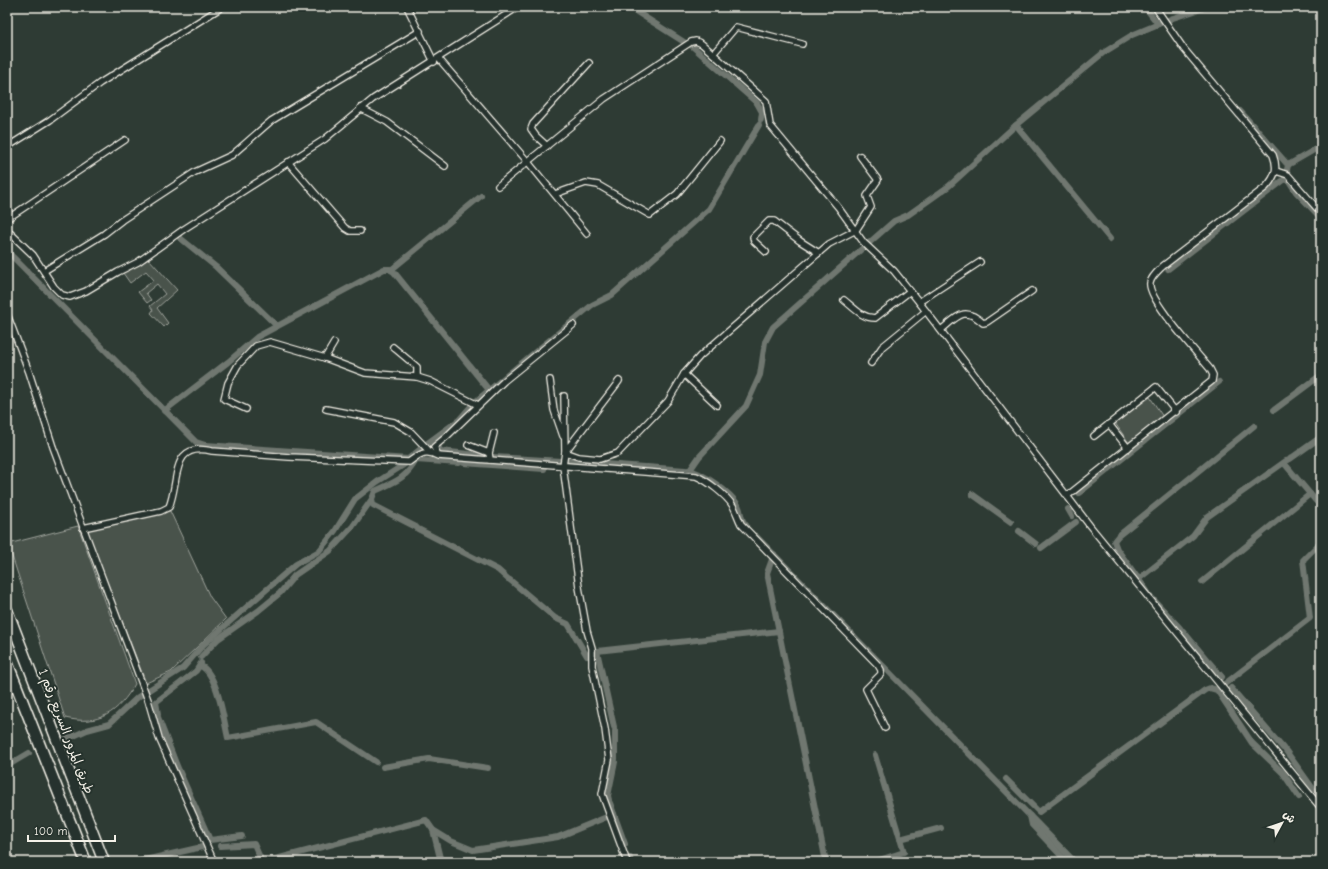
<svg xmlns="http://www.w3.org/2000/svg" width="1328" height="869" font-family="'Comic Neue','Playpen Sans Arabic',sans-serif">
<rect width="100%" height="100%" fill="#2e3b34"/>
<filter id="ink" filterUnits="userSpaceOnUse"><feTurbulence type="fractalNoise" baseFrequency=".025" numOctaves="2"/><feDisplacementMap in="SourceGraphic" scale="8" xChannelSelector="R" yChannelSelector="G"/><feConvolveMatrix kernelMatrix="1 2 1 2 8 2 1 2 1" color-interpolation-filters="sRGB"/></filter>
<g filter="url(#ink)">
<g fill="#48524c" stroke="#9ea29a">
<polygon points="149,259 177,290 157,308 168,323 164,327 151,313 153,310 150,306 165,294 157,284 146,293 151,300 147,303 138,292 154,280 146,271 130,283 123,273"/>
<polygon points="1150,397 1163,417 1129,443 1115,423"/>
<polygon points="170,511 210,597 226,619 171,672 146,683 87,530"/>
<path d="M78 526 135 684C118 713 99 726 65 718L8 544Z"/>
</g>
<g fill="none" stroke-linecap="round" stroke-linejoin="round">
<g stroke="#6f7770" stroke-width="6">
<polyline points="629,7 684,42"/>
<polyline points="1145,7 1158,24"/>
<polyline points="7,8 9,7"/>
<polyline points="692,46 757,103 762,112 761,120"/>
<polyline points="1240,111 1288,165 1285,179"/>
<polyline points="1016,125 1110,239"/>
<polyline points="1288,165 1321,146"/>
<polyline points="179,237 216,267 277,326"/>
<polyline points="869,243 894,221 908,215 949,186 1016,125 1103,53 1132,35 1173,18 1207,7"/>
<polyline points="7,251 196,442 205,445 408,459 423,447"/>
<polyline points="1168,269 1285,179 1289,181 1296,192 1321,218"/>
<polyline points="391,270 481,196"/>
<polyline points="476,401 592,305 612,295 709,209 759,125"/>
<polyline points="1274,410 1321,375"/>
<polyline points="164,411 228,362 257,337 384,269 390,269 394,272 489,390"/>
<polyline points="425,445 459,420 473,404"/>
<polyline points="438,445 440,451 488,456"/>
<polyline points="493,457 561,461"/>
<polyline points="1290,459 1321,437"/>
<polyline points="566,461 644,467"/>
<polyline points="464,463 544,469"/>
<polyline points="1284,463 1316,501 1321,496"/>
<polyline points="647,467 685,470"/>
<path d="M688 470C702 472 731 493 738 505 742 512 740 520 746 525"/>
<polyline points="690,470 699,457 746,406 760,375 765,342 773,327 864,247"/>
<polyline points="1079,493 1219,382"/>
<polyline points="972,494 1011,522"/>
<polyline points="372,499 373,505 416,527"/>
<polyline points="1068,509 1072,516"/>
<polyline points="418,529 498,570 508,579"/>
<polyline points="1019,531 1036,544"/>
<polyline points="756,536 1075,862"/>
<polyline points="1041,548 1076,522"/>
<polyline points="774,554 767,573 826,862"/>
<polyline points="1140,578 1193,536 1207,517 1286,461"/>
<polyline points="510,580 555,618 568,624 587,656"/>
<polyline points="1202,582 1310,494"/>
<polyline points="1147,591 1117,549 1114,541 1118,536 1254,426"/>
<polyline points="1152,598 1180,628"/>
<polyline points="1183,631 1207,660"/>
<path d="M201 657 218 639 258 611 280 593 295 575 330 551 353 526 372 499 375 491C394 482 406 479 416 460L459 463"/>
<polyline points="1209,662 1222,677"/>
<path d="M200 666C217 671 224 721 228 738L316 722 376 762"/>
<polyline points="1231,688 1283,748"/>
<polyline points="1218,689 1310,618 1303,560 1321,542"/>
<polyline points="158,714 156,702 196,671 201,663"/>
<polyline points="158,717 177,766 210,840 242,836"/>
<polyline points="614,727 597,651 779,631"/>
<polyline points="615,731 615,759"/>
<polyline points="67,739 87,730 109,724 138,697 183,668 203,645 266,590 296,564 319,551 335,531 355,499 377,482 405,464"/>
<polyline points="1286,751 1319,797"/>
<polyline points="7,766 29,753"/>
<polyline points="383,767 429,759 488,768"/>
<polyline points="1006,779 1039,812 1205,690 1210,688 1217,690 1252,743 1283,773 1299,797"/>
<polyline points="609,800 608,796 615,762"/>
<polyline points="610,803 625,844"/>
<polyline points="1030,816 1032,825 1067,862"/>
<polyline points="433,830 441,862"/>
<polyline points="900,839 941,828"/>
<polyline points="220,846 254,844 262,862"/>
<polyline points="630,858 631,862"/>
<polyline points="136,862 202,847"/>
<polyline points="264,862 426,820 433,830 451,841 473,850 558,837 614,814"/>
<polyline points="873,862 904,852 875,755"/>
</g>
<defs>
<g id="street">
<polyline points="407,7 434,62"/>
<polyline points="713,54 736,27 802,44"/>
<polyline points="439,59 528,162 587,234"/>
<polyline points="360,108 387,122 445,166"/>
<polyline points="547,146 536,136 531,129 533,124 589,63"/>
<polyline points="7,147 50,120 100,83 222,7"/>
<polyline points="288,162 345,228 350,231 360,231"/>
<polyline points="1276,171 1288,175 1321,213"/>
<polyline points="498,186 604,99 691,42 696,41 702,44 766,101 770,125 838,207 864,243 894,271 919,302 1090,526 1321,808"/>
<polyline points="555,194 586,183 598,185 650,215 677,194 720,141"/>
<polyline points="7,219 125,140"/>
<polyline points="7,230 33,255 54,287 62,295 70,297 86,291 118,272 138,262 184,229 325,139 373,99 518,7"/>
<polyline points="766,252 754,241 753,237 769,221 774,221 800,241 819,253"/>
<polyline points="44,271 104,234 122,220 195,172 232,155 271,121 420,31"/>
<path d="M844 300C854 308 862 318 875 318L910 291"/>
<polyline points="919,302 980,262"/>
<polyline points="7,314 29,372 53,447 148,700 159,738 214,862"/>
<path d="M941 330C957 317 964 305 983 323L987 322 1032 291"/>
<polyline points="393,347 417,367 417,377"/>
<polyline points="325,358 334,343"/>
<polyline points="871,363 882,347 926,311"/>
<polyline points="684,374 717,405"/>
<polyline points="550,380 554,410 563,436"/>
<polyline points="564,396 565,452 619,381"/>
<polyline points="246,409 224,399 228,383 238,365 256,346 270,342 325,358 365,373 417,377 430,381 478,405"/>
<polyline points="326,409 394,422 411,432 430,452"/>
<polyline points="1109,424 1128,448"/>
<polyline points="1094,436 1156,387 1176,412"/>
<polyline points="468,445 489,453"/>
<polyline points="438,455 434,447 446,437 504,381 573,325"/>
<polyline points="490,460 489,453 494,433"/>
<path d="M1067 496 1212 381 1213 375 1210 369C1199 355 1147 299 1150 283 1151 277 1158 271 1163 266L1266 187C1276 176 1278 168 1273 155L1184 49 1155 7"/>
<path d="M83 528 161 511 169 507C180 480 170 441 212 451L289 457 409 462C420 454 425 449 438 456L696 476C708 481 726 495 733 506 736 511 738 518 741 524L878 665 881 670V674L866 689 885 728"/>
<polyline points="627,862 602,794 609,760 605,729 592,666 592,648 587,631 579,587 563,466 565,452 579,457 600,459 618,453 668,401 684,374 700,356 829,244 856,230 871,207 867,196 878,180 860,156"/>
</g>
<g id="highway">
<polyline points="7,610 104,862"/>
<polyline points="7,662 86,862"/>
</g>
</defs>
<use href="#street" stroke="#f4f1e8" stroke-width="8"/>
<use href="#highway" stroke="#f4f1e8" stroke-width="13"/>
<use href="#street" stroke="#26332d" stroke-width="5.5"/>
<use href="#highway" stroke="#26332d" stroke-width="10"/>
</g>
</g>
<g text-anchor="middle" stroke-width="4" stroke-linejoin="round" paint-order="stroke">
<g font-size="13" fill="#f4f1e8" stroke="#26332d">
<text transform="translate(67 731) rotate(69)" y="5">طريق المرور السريع رقم 1</text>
</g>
</g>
<rect width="1328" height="869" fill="none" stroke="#26332d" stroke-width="24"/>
<rect x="12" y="12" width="1304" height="845" fill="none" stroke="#f4f1e8" stroke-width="1.5" filter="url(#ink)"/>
<g transform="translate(1282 823) rotate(50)" stroke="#26332d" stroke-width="3" paint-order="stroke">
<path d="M0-3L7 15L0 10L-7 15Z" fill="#f4f1e8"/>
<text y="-6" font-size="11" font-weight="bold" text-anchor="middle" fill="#f4f1e8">ش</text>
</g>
<path d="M28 835v6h87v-6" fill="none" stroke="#f4f1e8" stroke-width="2"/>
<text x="34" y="835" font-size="12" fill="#f4f1e8" stroke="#26332d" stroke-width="3" paint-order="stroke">100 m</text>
</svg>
